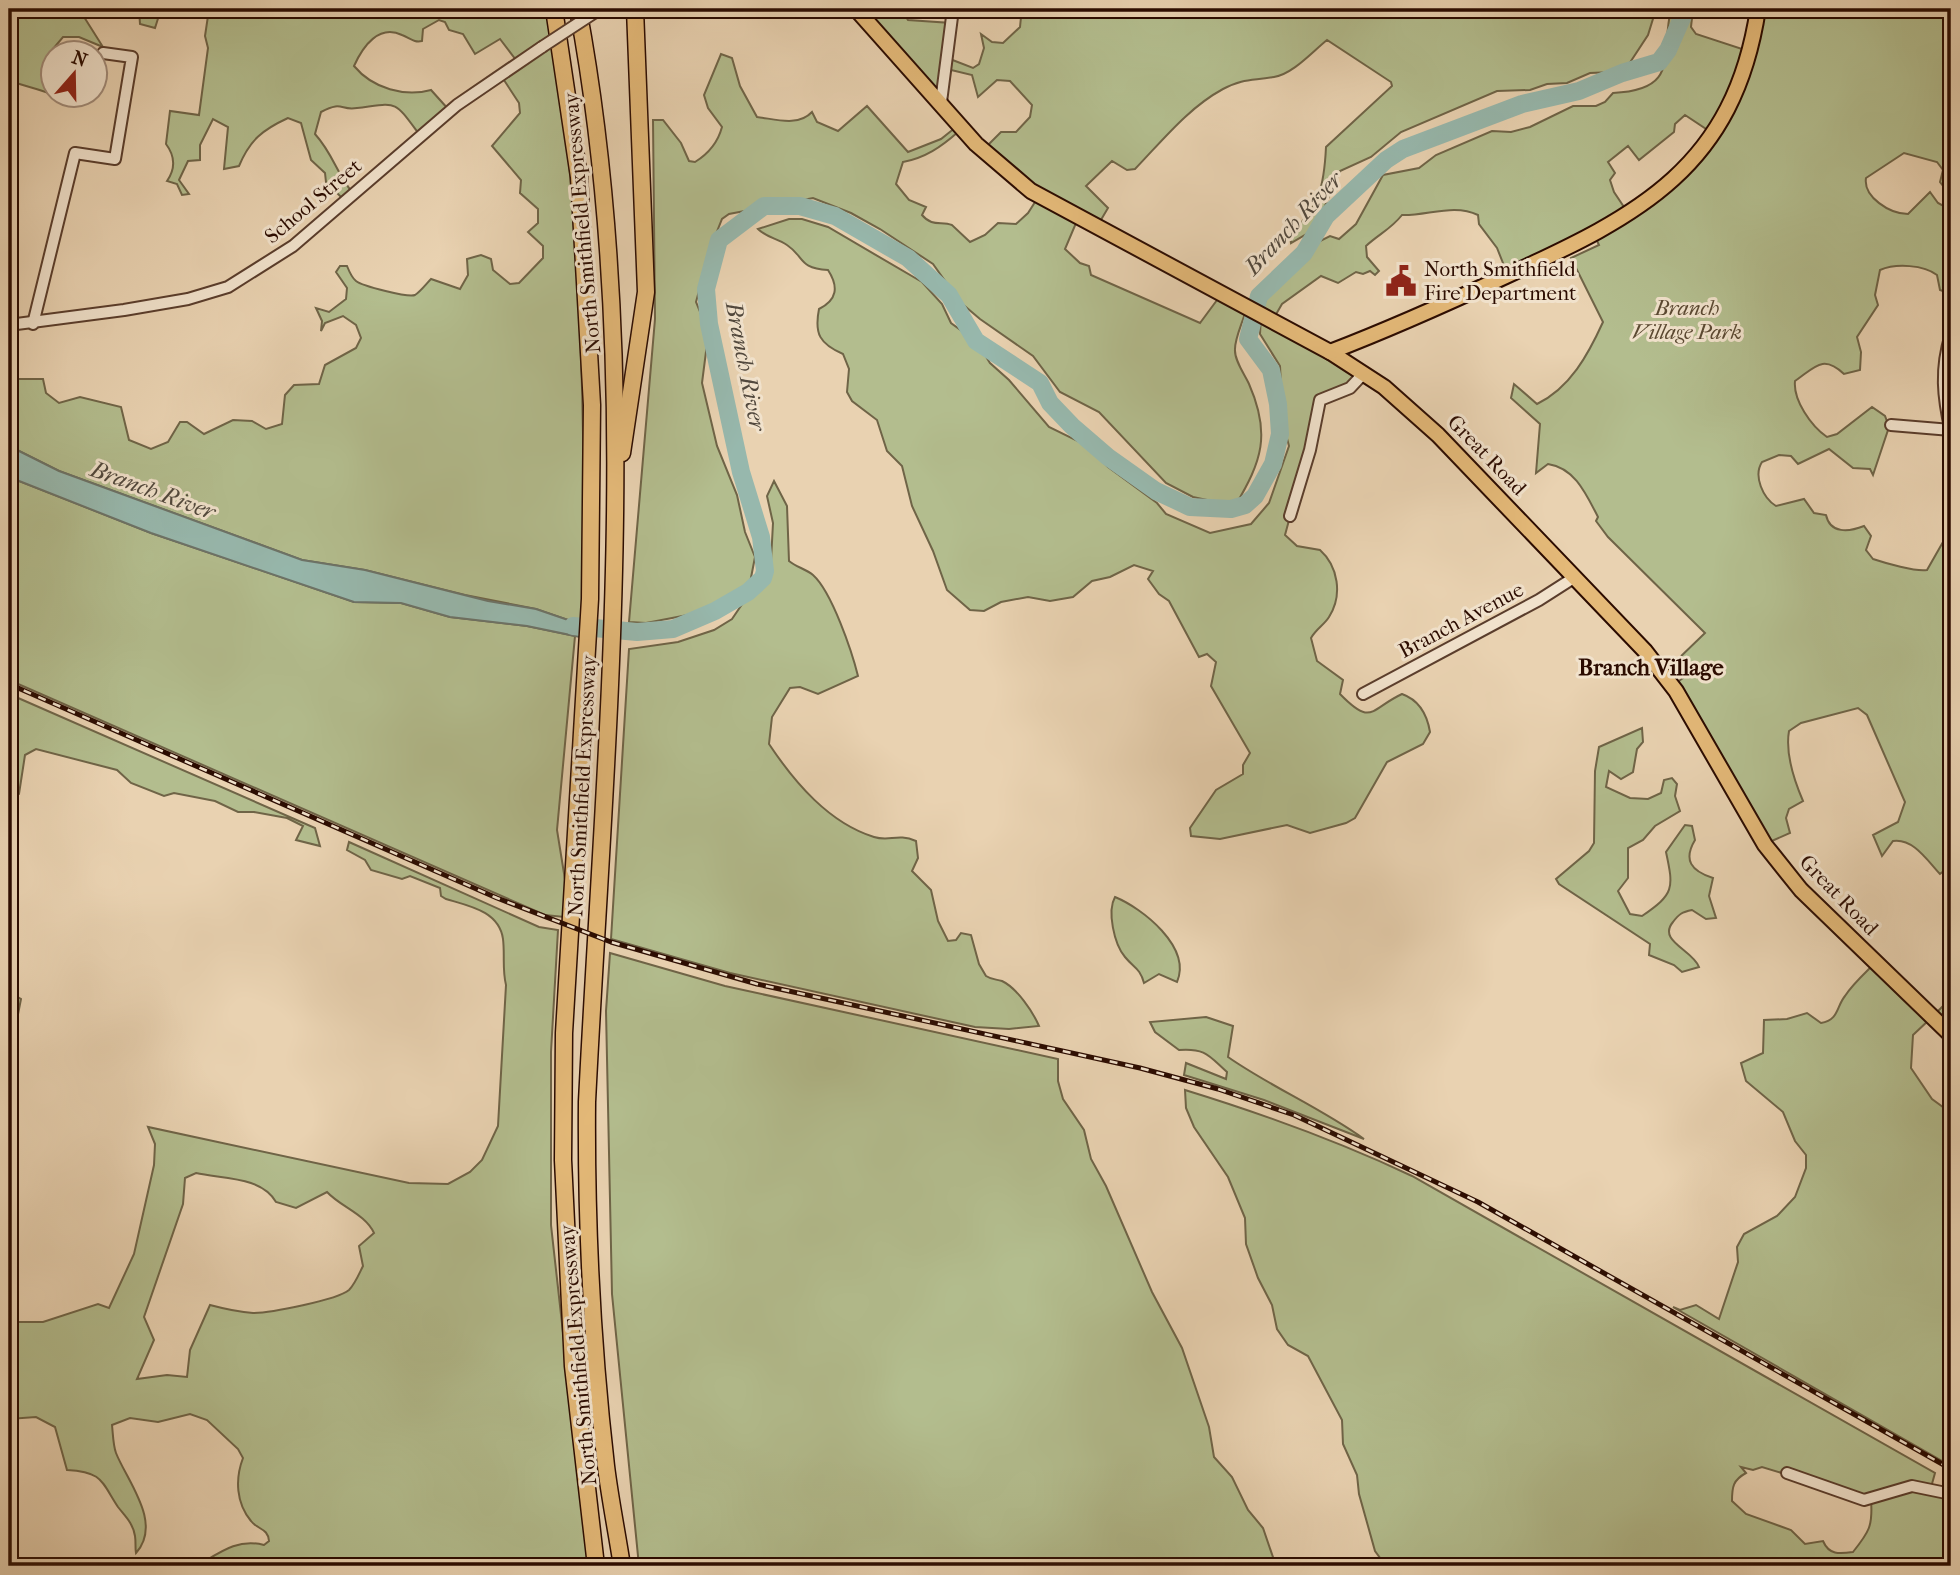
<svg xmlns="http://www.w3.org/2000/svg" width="1960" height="1575" font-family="'IM FELL French Canon',serif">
<rect width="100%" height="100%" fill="#e9d2b1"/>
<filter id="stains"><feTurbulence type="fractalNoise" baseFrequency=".00286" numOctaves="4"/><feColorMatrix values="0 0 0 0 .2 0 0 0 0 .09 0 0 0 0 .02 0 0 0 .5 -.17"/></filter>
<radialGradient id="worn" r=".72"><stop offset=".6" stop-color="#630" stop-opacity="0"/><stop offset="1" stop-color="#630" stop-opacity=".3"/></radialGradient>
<g fill="#b3bd8e" stroke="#6f6447" stroke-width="2" fill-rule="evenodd">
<path d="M9 9H79L103 47 79 37H63L52 50 55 96C39 88 24 87 9 80Z"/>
<polygon points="139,9 161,9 155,28 140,24"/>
<path d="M200 9H554C570 150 581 292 583 434 584 497 587 558 581 621L568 620 536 609 465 595 365 570 302 560 59 471 9 446V400L13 395 15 379H43L46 393 59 403 80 397 121 407 129 440 151 449 168 442 180 422H187L204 434 233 420 252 421 266 429 282 424 285 395 294 385 319 384 325 365 356 348 361 338 356 325 343 316 325 323 321 331 322 321 316 308 329 312 346 299 347 288 336 272 340 266H347C349 271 352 278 356 281 362 286 409 298 415 295 421 291 426 284 431 279L460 289 468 275 467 259 481 255 491 259 493 270 510 284 519 283 543 258V246L528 232 538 223V209L520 193 521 180 492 146 520 113 519 103 500 74 516 60 500 39 475 54 463 34 449 30 445 22 439 20 423 29 422 41C414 43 410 38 402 35 379 24 363 46 354 66 373 89 405 97 431 90L449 110 419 134C393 99 398 103 357 108 340 111 343 100 321 112L315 134C333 154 336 172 352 192L343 199 326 182 325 173 311 160 301 123 288 118C262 130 250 140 239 166L224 169 228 127 213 119 200 145V160L188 161 179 180 189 194 182 195 177 184 167 181C176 168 175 156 166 144L170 111 199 115 208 48 205 36 208 16Z"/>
<path d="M857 9H901L908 20 951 23 950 59 973 68 979 64 984 48 981 34 992 42 1003 43 1020 27 1021 17 1014 9H1656L1648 35 1629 64 1613 72 1590 73 1567 83 1547 84 1530 90 1497 91 1401 132 1371 157 1340 171 1315 229 1291 243 1290 235C1319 206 1324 189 1326 147L1392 86 1391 82 1327 40C1312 52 1293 74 1274 77 1252 81 1244 78 1223 89 1188 108 1162 141 1135 169L1127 170 1112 161 1086 186 1108 208 1095 230 1076 223 1065 249 1080 263 1089 266 1091 275 1200 323 1220 296 1245 313C1242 324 1235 338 1235 349 1234 360 1245 375 1249 384 1271 434 1262 461 1235 506L1193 497 1166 483 1099 412 1060 392 1033 356 980 319 960 302 933 264 880 229 851 213 813 198 729 214 722 219 712 244 696 302 703 319 707 344 702 383 717 446 737 495 745 532 755 557 749 588 698 613 646 623 629 622 655 319 653 120H663L681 143 689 161 695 162C708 154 718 142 722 127L708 108 704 95 721 54 732 58 740 86 757 117C775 119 798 127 812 112L817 122 838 131 867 106 908 152 941 139 956 127 958 132C941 147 925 158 903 162L896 184 909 200 926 207 922 215C932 227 941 221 952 225L970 242 985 235 998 223 1016 224 1028 213 1037 199 982 151 1001 132H1016L1030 117 1032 105 1010 81 997 80 978 97 972 75 947 69 941 97Z"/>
<path d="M1671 9H1693L1691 27 1696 34 1748 51 1758 9H1951V196L1940 182 1943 170 1937 162 1904 153 1866 178C1863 197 1890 214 1908 214L1930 192 1938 203 1951 210V294L1940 290 1937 275C1924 265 1896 263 1880 270L1875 295 1878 305 1857 337 1861 352 1860 370 1844 374C1823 354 1815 367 1795 381 1793 400 1811 426 1827 437L1837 434 1872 407 1885 416 1889 427 1873 475 1870 469 1853 468 1829 449 1798 464 1791 456 1779 455 1762 462C1753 476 1763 498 1776 506L1804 499 1814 513 1826 515C1830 534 1849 532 1864 526L1871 536 1866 550 1873 559C1885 563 1916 572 1927 570L1943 542V535H1951V604L1947 611 1951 623V865L1940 874C1927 860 1913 838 1893 841L1882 856 1873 835 1898 822 1905 802 1867 715 1858 708 1801 723 1789 731C1785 754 1794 780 1803 801L1789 809 1786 818 1790 833 1765 844 1671 687 1683 678 1675 662 1705 633 1608 537 1596 521 1598 517C1586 494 1575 468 1548 464L1536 473 1540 424 1511 398 1514 384 1537 404C1570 388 1588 355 1603 322L1571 258 1599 245 1594 234 1507 273 1497 248 1479 224 1478 215C1454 203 1427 216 1402 215 1391 229 1379 234 1366 246L1367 257 1379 271 1375 275 1370 271 1363 274 1356 272 1338 283 1321 276 1282 304 1271 323 1358 372 1353 384 1322 399 1285 535 1297 546 1320 550C1338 566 1343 595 1329 617 1324 625 1316 629 1311 638L1317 661 1343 680 1340 694C1372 727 1370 709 1402 694 1419 700 1427 714 1430 732L1423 744 1387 762 1355 818 1346 823 1310 833 1287 825 1220 839 1191 836 1190 828 1216 790 1243 774V765L1250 753 1211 686 1216 662 1207 654 1199 657 1169 601 1159 594 1148 579 1153 571 1134 565 1110 577 1092 581 1073 597 1050 601 1028 597 1001 602 984 611 970 610 947 590 933 551 912 506 902 466 887 451 877 420 852 401 847 392 849 369 843 354C820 344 814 334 819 309 837 300 839 287 828 270 798 268 805 257 787 245 777 238 767 238 758 229L789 219H802L828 227 922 282 942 304 951 323 977 342 990 363 1009 380 1049 427 1086 445 1108 467 1157 503 1166 514 1210 533 1251 524 1269 503 1289 446 1283 423 1280 366 1260 334 1261 316 1269 289 1276 280 1298 260 1308 247 1330 236 1339 239 1356 224 1383 175 1419 168 1436 155 1492 131 1511 132 1530 127 1573 106H1596L1605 102 1613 93C1681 90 1660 55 1671 9ZM1685 115 1712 133 1628 213 1614 192 1610 180 1615 173 1608 162 1628 146 1639 160 1674 132 1675 124Z"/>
<polygon points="9,477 151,533 354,602 401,603 450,617 527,626 575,636 557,830 567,892 564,917 545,915 9,680"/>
<path d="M774 481 787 506 789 561C796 567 806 569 813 575 832 592 852 652 858 676L818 694 800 687 790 688 772 717 769 744C795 783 829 823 874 837 890 842 897 833 916 841L918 858 912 871 931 890 938 921 948 941 956 940 961 933 971 935 979 964 986 976C992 980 996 979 1002 981 1017 988 1033 1012 1039 1026L1009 1029 975 1027 730 973 611 939 629 649 678 642 714 630 732 619 749 594 770 579 773 523 767 496Z"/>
<polygon points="9,694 315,828 320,846 296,840 303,826 287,818 254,812 238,812 215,801 174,793 164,796 131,783 117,770 36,749 25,755 19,794 9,796"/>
<path d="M1642 728 1643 742 1637 749 1633 772 1621 779 1609 771 1606 787 1630 798 1648 799 1661 793 1664 780 1672 778 1677 784 1675 796 1680 811 1655 826 1643 840 1628 848V878L1618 891 1630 914 1642 916C1674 894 1674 889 1666 852L1685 825 1692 826 1695 840C1683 860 1691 871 1713 878L1709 896 1716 918 1706 919 1692 910C1682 912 1679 914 1673 922 1657 941 1693 950 1699 967L1682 972 1674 965 1649 955 1650 944 1559 884 1556 879 1589 851 1594 843 1595 771 1599 747Z"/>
<path d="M349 842 539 927 558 930 551 1052V1225L589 1566H305L292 1559 284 1566H197C219 1553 237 1538 264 1545L269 1541C268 1528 258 1530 251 1521 236 1503 235 1479 243 1458L238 1449 207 1420 190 1414 158 1422 130 1418 112 1425C113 1434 113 1445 116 1453 127 1481 163 1523 136 1553 135 1548 136 1542 135 1536 133 1523 125 1516 118 1507 101 1481 103 1472 67 1470L55 1427 36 1417 9 1419V1322H43L98 1304 109 1308 134 1254 154 1165 155 1144 148 1127 409 1183 448 1184 470 1172 482 1160 498 1126 506 985C502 969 505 955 503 939 499 911 469 906 446 899L441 896 440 888 410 876 402 879 371 870 365 860 347 850ZM196 1173C222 1179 261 1176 276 1202L296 1208 327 1192C341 1207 365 1214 374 1233L359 1246 363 1266C359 1274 355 1284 349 1290 337 1300 270 1313 253 1313 238 1312 225 1309 210 1305L190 1350 187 1377 167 1375 137 1379 154 1340 144 1317 183 1204 185 1178Z"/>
<path d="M1115 897C1142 908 1192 947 1177 982L1159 974 1144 983C1140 968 1134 968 1125 957 1114 944 1107 911 1115 897Z"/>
<polygon points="610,953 725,986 1058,1059 1058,1081 1063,1099 1084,1130 1091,1159 1106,1186 1152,1292 1182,1348 1209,1427 1214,1457 1232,1477 1248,1510 1263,1528 1276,1566 639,1566 612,1294 606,1011"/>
<path d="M1872 966 1930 1019 1951 998V1042L1929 1020 1913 1035 1911 1068 1932 1099 1951 1113V1466L1673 1307 1680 1310 1696 1305 1719 1319 1738 1262 1737 1247 1744 1234 1777 1216 1795 1197 1806 1168V1155L1795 1141 1783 1112 1746 1081 1741 1063 1763 1053 1764 1020 1787 1019 1807 1013 1821 1023C1839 1020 1836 1007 1845 996 1852 985 1863 975 1872 966Z"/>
<polygon points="9,992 21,999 9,1060"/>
<path d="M1206 1017 1233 1026 1228 1057C1271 1087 1321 1108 1364 1139L1264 1100 1184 1075 1186 1063 1226 1079 1227 1072C1209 1056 1206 1048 1179 1050L1155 1032 1150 1022Z"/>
<path d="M1185 1090C1263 1114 1338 1141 1412 1176L1935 1473 1930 1491 1951 1499V1566H1386L1375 1551 1359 1494 1357 1475 1343 1444 1342 1420 1308 1356 1288 1345 1277 1329 1272 1305 1258 1278 1246 1244 1245 1218 1228 1177 1194 1127 1186 1108ZM1741 1467 1753 1470 1762 1467 1871 1500C1873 1526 1869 1532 1853 1552 1839 1554 1829 1555 1823 1541L1805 1544 1791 1530 1746 1514 1732 1501C1732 1487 1733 1480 1746 1473Z"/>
</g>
<polygon fill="#97b8ad" stroke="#6c7368" stroke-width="2" points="9,446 59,471 302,560 365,570 488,601 536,609 568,620 587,621 585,638 527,626 450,617 401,603 354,602 151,533 9,477"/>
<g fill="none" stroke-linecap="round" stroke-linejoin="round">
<polyline stroke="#97b8ad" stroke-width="18" points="573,626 637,632 673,629 715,611 748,592 763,578 765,571 761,537 741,472 709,324 706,289 719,240 764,206 800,206 835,216 908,258 949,295 976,341 1040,383 1050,403 1072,426 1108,457 1156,491 1190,507 1231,509 1245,505 1255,496 1273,464 1280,434 1278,404 1271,370 1248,339 1259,296 1304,253 1326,216 1386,160 1403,149 1522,104 1579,91 1622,73 1659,62 1668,50 1686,9"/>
<defs>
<g id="minor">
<polyline points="941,102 953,9"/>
<polyline points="33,324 75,153 115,159 132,57 103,53"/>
<polyline points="9,325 124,310 188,299 228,287 293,246 457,105 542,47"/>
<path d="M1951 334C1940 369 1943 397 1951 432"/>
<polyline points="1891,425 1951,430"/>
<polyline points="1290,516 1310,450 1320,400 1350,388 1364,373"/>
<polyline points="1363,694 1539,600 1575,577"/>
<polyline points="1787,1473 1864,1500 1912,1486 1951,1494"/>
</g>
<g id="major">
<polyline points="856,9 976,144 1031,191 1330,352 1384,387 1438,435 1645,651 1676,691 1765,845 1801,890 1951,1035"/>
<path d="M1330 352C1390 329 1448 303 1506 276 1640 215 1734 167 1758 9"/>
</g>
<g id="highway">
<polyline points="554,9 579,177 592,405 590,599 564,1033 563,1160 573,1366 596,1566"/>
<path d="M578 9C645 370 605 738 587 1102 586 1224 592 1345 606 1466 610 1499 617 1533 622 1566"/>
<polyline points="622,453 646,292 635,9"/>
</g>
</defs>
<use href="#minor" stroke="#5a3d2c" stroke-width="14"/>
<use href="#major" stroke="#2b0b00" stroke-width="18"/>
<use href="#highway" stroke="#2b0b00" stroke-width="19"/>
<use href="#minor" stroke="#f1e2cc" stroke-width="10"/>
<use href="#major" stroke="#e4b978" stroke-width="14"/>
<use href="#highway" stroke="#e4b978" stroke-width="16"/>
<defs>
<polyline id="rail" points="9,684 497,898 611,942 757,984 1140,1068 1218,1089 1294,1115 1478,1202 1951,1469"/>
</defs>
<use href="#rail" stroke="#2b0b00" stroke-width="5"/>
<use href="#rail" stroke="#f1e2cc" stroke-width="2.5" stroke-dasharray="8" stroke-linecap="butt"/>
<defs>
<polyline id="minor-bridge" points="542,47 600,9"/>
</defs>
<use href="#minor-bridge" stroke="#5a3d2c" stroke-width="14" stroke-linecap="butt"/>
<use href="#minor-bridge" stroke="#f1e2cc" stroke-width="10"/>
</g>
<defs>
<symbol id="civic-bare" viewBox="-9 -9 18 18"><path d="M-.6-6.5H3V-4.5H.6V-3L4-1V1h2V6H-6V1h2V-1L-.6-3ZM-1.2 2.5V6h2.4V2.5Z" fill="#8f2418" stroke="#f1e2cc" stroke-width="2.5" paint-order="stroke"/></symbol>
</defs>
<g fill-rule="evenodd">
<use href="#civic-bare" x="1379" y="259" width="44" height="44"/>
</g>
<g text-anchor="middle" stroke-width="6" stroke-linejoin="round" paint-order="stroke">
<g font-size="21" fill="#2b0b00" stroke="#f1e2cc">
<text transform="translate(313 201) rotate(-40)" y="7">School Street</text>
<text transform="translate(582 223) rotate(-95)" y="7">North Smithfield Expressway</text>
<text transform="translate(1487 455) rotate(46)" y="7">Great Road</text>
<text transform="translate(1461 620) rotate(-28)" y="7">Branch Avenue</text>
<text transform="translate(582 786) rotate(-87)" y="7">North Smithfield Expressway</text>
<text transform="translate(1839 895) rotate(46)" y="7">Great Road</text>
<text transform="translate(578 1355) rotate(-95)" y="7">North Smithfield Expressway</text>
</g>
<g font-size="21" fill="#2b0b00" stroke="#f1e2cc" text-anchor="start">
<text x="1424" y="276">North Smithfield<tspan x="1424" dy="24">Fire Department</tspan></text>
</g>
<g font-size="21" font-style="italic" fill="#5b4932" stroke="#f1e2cc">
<text x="1687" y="315">Branch<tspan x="1687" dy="24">Village Park</tspan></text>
</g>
<g font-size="23" font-style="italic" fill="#51483d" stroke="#f1e2cc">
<text transform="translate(1293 223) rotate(-47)" y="8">Branch River</text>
<text transform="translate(746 366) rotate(79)" y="8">Branch River</text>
<text transform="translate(153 490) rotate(20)" y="8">Branch River</text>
</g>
<g font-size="23" font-weight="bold" fill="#2b0b00" stroke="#f1e2cc">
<text x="1651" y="675">Branch Village</text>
</g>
</g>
<rect width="1960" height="1575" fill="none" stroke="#e9d2b1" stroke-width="35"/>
<rect x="10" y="10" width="1939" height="1554" fill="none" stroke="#2b0b00" stroke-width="3.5"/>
<rect x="18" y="18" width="1925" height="1540" fill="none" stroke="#2b0b00" stroke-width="2"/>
<g transform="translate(74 74) rotate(20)"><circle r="33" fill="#f1e2cc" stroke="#a28c7a" stroke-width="2"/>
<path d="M0-5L12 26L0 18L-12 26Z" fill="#8f2418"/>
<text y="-10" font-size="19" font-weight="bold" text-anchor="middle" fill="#2b0b00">N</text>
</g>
<rect width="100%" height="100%" filter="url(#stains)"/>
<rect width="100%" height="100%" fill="url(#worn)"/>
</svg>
